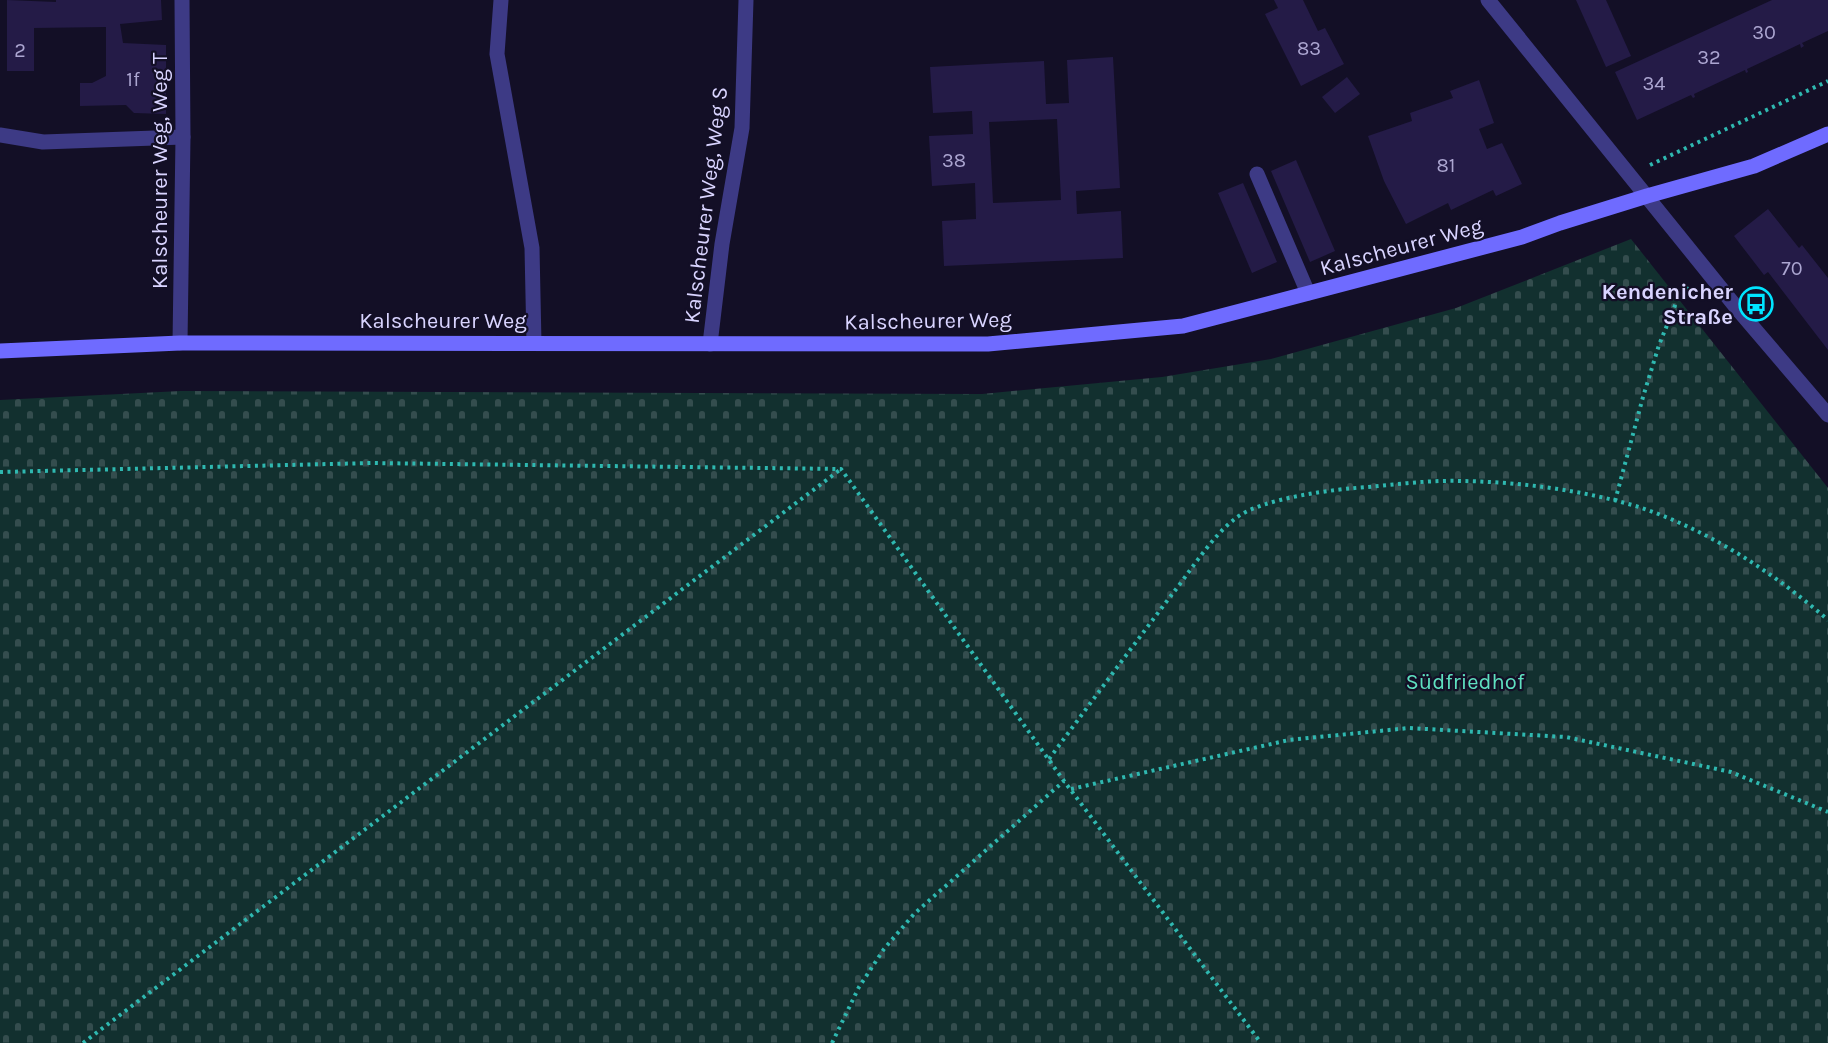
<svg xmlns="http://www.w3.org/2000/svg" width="1828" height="1043" font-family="Karla,sans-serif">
<defs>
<pattern id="cemetery-stones" width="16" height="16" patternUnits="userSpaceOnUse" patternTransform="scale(1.5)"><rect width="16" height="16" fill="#12302f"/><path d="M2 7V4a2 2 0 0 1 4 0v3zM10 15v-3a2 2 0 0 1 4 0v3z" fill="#344d4e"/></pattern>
</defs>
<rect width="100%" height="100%" fill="#130f26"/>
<polygon fill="url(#cemetery-stones)" points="1631,239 1828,488 1828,1043 0,1043 0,400 181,391 982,394 1162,377 1271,359 1456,308"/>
<g fill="#241b47" fill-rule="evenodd">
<polygon points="7,0 56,2 56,0 161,0 162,20 120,24 123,43 166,45 166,114 134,113 126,105 80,106 80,83 92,83 106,76 106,27 34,28 34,71 7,71"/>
<polygon points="1274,0 1303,0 1318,31 1325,28 1344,64 1301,86 1265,14 1278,8"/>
<polygon points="1576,0 1606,0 1631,56 1606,67"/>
<polygon points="1772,0 1828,0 1828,31 1802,43 1804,46 1801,48 1800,44 1747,69 1748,72 1746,73 1745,70 1694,94 1695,97 1693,98 1691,95 1637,120 1615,72"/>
<path d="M1113 57 1120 188 1076 191 1077 214 1121 211 1123 258 944 266 942 221 976 219 975 183 932 186 929 136 973 134 972 111 933 113 930 67 1044 61 1046 104 1069 103 1067 60ZM1057 119 1061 200 993 203 989 122Z"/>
<polygon points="1347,77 1360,94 1335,113 1322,97"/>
<polygon points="1479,80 1494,123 1479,129 1487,149 1502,143 1522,184 1496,196 1493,190 1451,210 1448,203 1406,224 1384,181 1368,136 1412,121 1410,113 1453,98 1450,91"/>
<polygon points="1296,160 1335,251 1310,262 1271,171"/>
<polygon points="1243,183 1277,262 1252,273 1218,193"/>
<polygon points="1768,209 1799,248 1802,245 1828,278 1828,350 1768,272 1764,275 1734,236"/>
</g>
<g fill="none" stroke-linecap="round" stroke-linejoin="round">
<g stroke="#2fb8b0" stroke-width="4" stroke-dasharray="3 4.5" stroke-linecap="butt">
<polyline points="1650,165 1828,81"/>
<polyline points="0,472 371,463 841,469 1064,781 1261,1043"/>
<polyline points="1615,501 1643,397 1659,345 1678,298 1691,286"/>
<path d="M1049 759C1089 705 1129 651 1170 597 1190 572 1211 537 1236 518 1262 498 1335 489 1368 487 1399 484 1431 480 1462 481 1521 482 1582 490 1639 507 1708 530 1773 572 1828 620"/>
<polyline points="1071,789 1289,740 1409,728 1566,737 1731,772 1828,812"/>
<polyline points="83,1043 841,469"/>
<polyline points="832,1043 859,987 884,949 914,914 1064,781"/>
</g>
<g stroke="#3d3a85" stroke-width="15">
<polyline points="0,135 43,142 183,137"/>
<polyline points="1257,174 1308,293"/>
</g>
<g stroke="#3d3a85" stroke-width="15">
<polyline points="501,0 497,54 532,248 534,343"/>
<polyline points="1488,0 1740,312 1828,415"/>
<polyline points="180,343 183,137 182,0"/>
<polyline points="710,344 722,244 742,128 746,0"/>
</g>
<polyline stroke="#6f6bff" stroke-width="15" points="0,351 180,343 988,344 1183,326 1522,237 1560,223 1647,196 1754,166 1828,134"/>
</g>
<defs>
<symbol id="bus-ring" viewBox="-11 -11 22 22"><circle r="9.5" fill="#130f26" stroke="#00e5ff" stroke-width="1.5"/><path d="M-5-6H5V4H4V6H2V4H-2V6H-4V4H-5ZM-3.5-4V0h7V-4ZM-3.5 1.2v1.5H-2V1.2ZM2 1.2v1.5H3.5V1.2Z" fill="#00e5ff"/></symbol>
</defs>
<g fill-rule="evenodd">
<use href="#bus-ring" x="1737" y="285" width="38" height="38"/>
</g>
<g text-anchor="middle" stroke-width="4.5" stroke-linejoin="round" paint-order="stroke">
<g font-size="20" fill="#aca6d1">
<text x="1764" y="39">30</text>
<text x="1309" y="55">83</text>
<text x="20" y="57">2</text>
<text x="1709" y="64">32</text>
<text x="133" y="86">1f</text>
<text x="1654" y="90">34</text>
<text x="954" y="167">38</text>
<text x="1446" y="172">81</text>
<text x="1792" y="275">70</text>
</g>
<g font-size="22" fill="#d9d4ff" stroke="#130f26">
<text transform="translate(159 171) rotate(-90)" y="8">Kalscheurer Weg, Weg T</text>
<text transform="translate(705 205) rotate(-83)" y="8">Kalscheurer Weg, Weg S</text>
<text transform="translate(1401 246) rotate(-15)" y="8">Kalscheurer Weg</text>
<text x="443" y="328">Kalscheurer Weg</text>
<text transform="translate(928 320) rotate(-1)" y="8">Kalscheurer Weg</text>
</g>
<g font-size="22" font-weight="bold" fill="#d9d4ff" stroke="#130f26" text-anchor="end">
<text x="1733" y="299">Kendenicher<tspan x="1733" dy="25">Straße</tspan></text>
</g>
<g font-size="22" fill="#5fe0c0" stroke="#130f26">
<text x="1465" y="689">Südfriedhof</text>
</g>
</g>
</svg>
